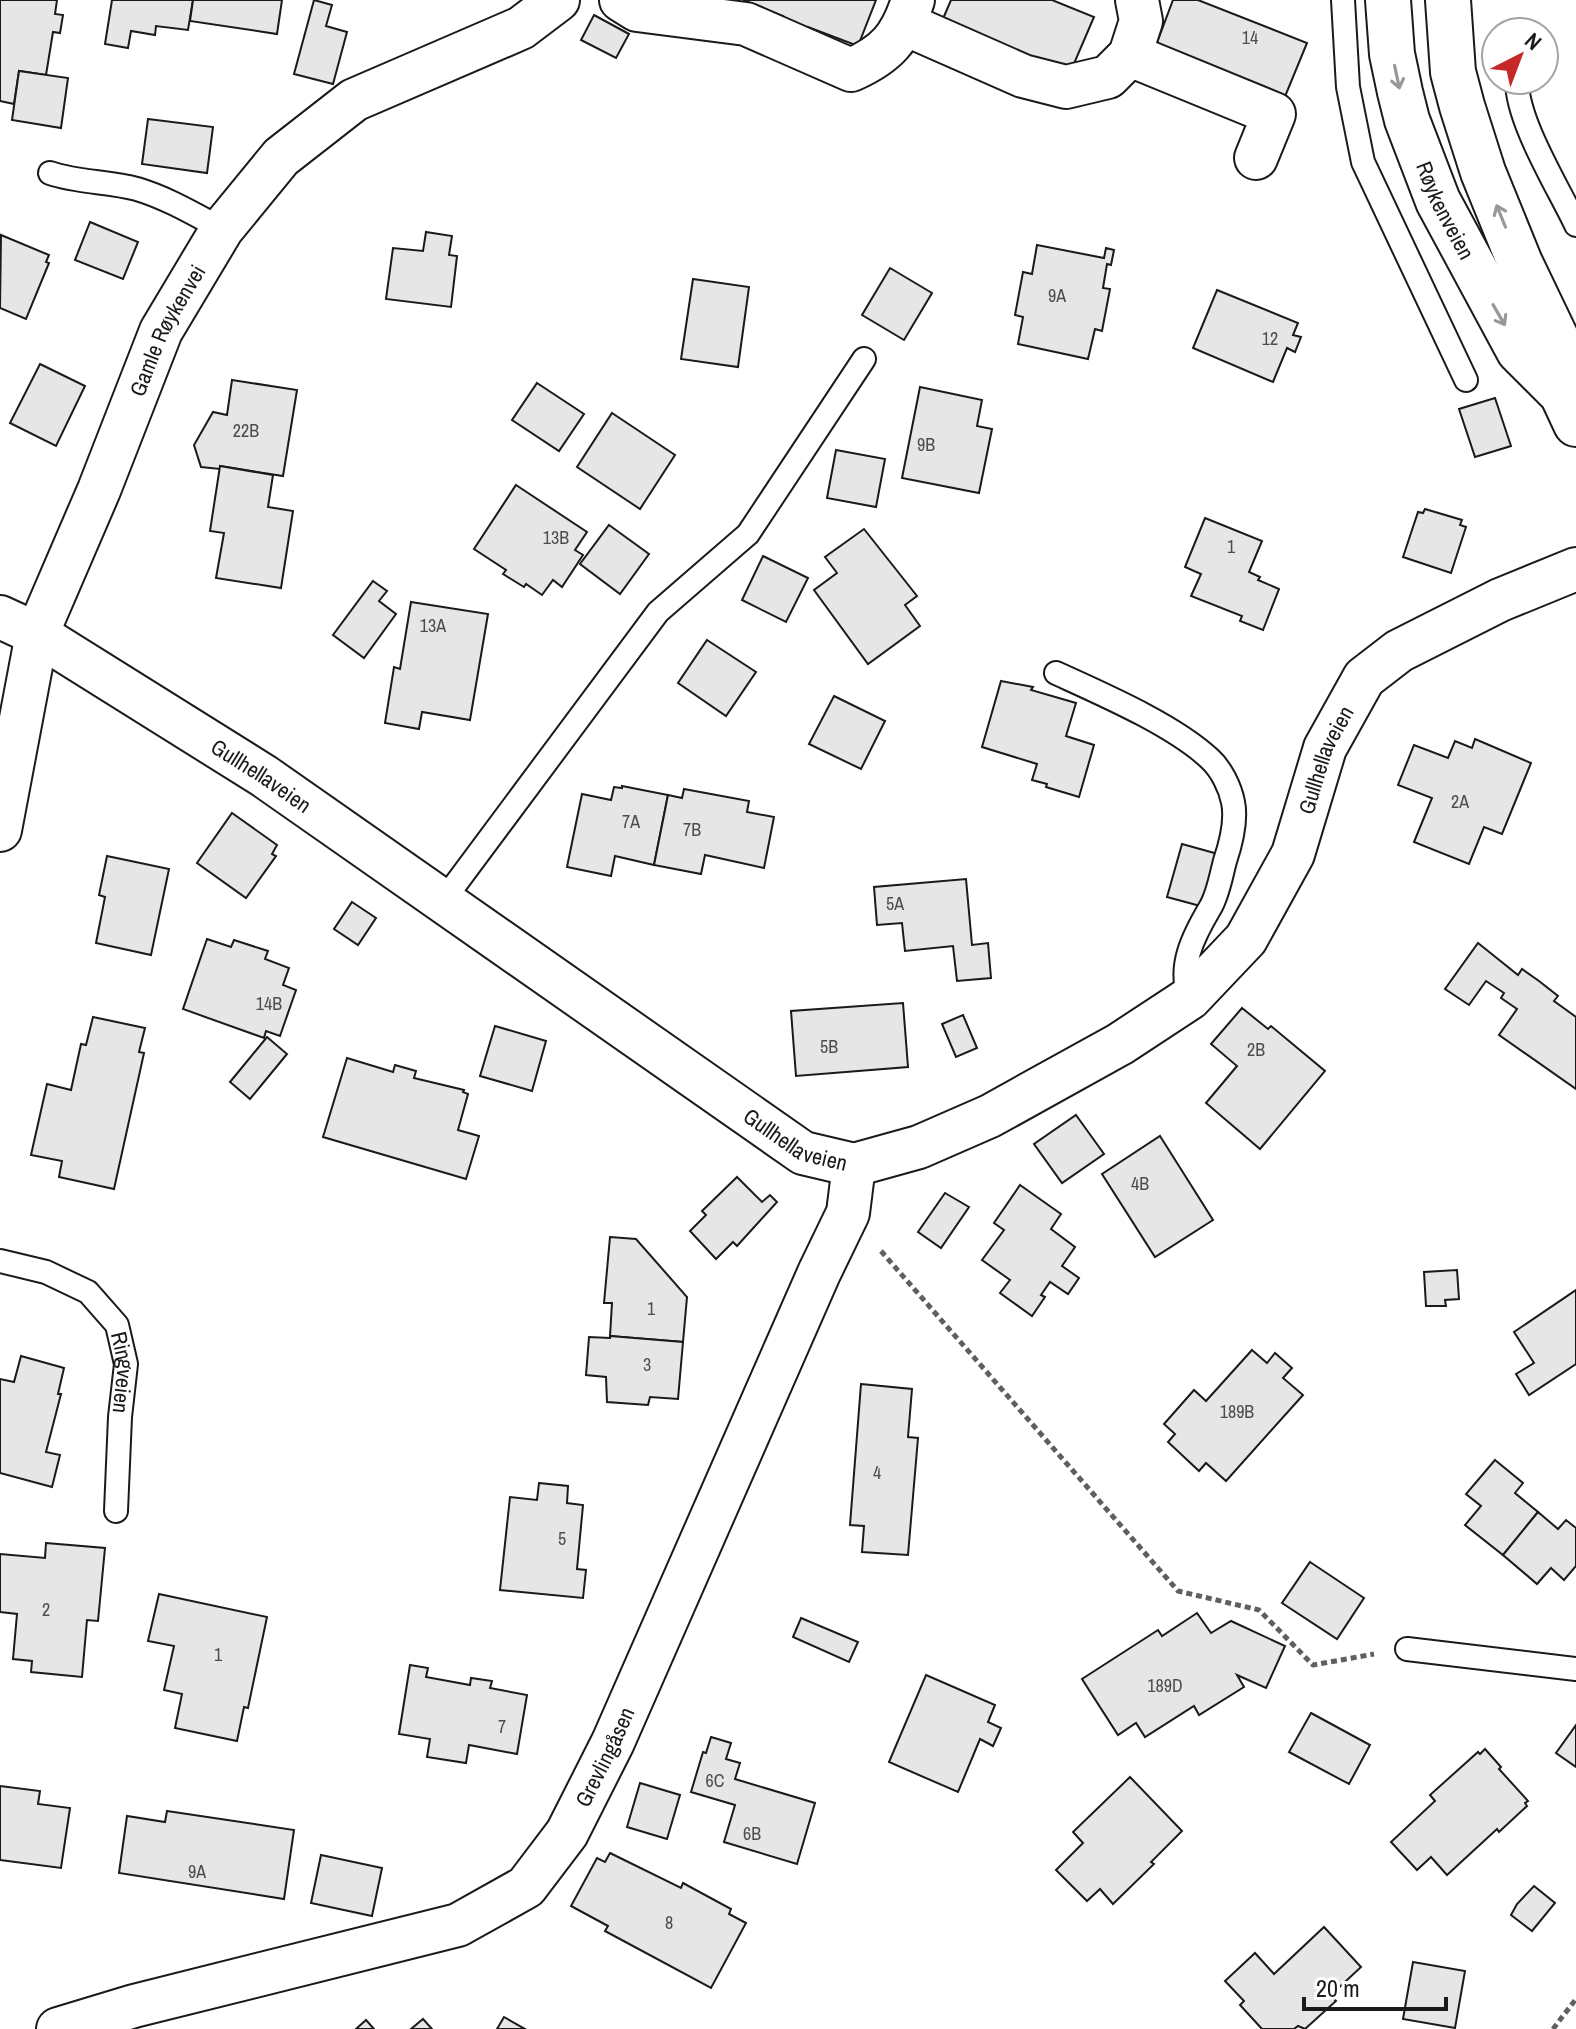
<svg xmlns="http://www.w3.org/2000/svg" width="1576" height="2029" font-family="'Archivo Narrow',sans-serif">
<rect width="100%" height="100%" fill="#fff"/>
<g fill="#e6e6e6" stroke="#1a1a1a" stroke-width="2">
<polygon points="0,0 57,0 55,14 63,15 60,33 53,32 46,75 19,71 14,104 0,101"/>
<polygon points="112,0 193,0 188,30 156,26 155,35 131,31 128,48 105,44"/>
<polygon points="193,0 282,0 277,34 190,21"/>
<polygon points="314,0 332,5 326,26 347,32 333,84 294,74"/>
<polygon points="743,0 876,0 858,46 808,27 806,31 781,21 783,16"/>
<polygon points="951,0 1052,0 1094,17 1070,73 942,21"/>
<polygon points="1173,0 1198,0 1307,43 1284,99 1155,48"/>
<polygon points="594,15 629,34 616,58 581,40"/>
<polygon points="19,71 68,78 61,128 12,120"/>
<polygon points="148,119 213,127 207,173 142,164"/>
<polygon points="90,222 138,242 123,279 75,260"/>
<polygon points="426,232 452,236 449,255 457,256 451,307 386,299 393,248 423,251"/>
<polygon points="1,235 49,255 46,262 49,263 26,319 0,308"/>
<polygon points="1037,245 1104,258 1106,248 1114,250 1111,265 1107,264 1103,288 1110,289 1102,331 1095,329 1088,359 1018,344 1023,317 1015,315 1023,272 1032,274"/>
<polygon points="890,268 932,293 904,340 862,315"/>
<polygon points="693,279 749,287 738,367 681,359"/>
<polygon points="1217,290 1298,323 1293,335 1301,337 1295,352 1287,348 1273,382 1193,348"/>
<polygon points="40,364 85,386 56,446 10,423"/>
<polygon points="232,380 297,390 283,476 220,466 220,469 201,467 194,445 213,412 227,415"/>
<polygon points="537,383 584,414 559,451 512,420"/>
<polygon points="920,387 982,400 977,426 992,429 979,493 902,478"/>
<polygon points="1495,398 1511,446 1475,457 1459,409"/>
<polygon points="612,413 675,455 640,509 577,467"/>
<polygon points="836,450 885,459 876,507 827,498"/>
<polygon points="220,466 273,475 268,507 293,511 281,588 216,578 224,533 210,531"/>
<polygon points="516,485 587,532 575,550 583,555 562,587 553,580 542,595 526,584 524,587 503,574 506,570 474,549"/>
<polygon points="1425,509 1462,520 1460,525 1466,527 1451,573 1403,557 1418,512 1423,513"/>
<polygon points="1205,518 1262,541 1249,572 1260,577 1258,580 1279,589 1263,630 1240,621 1242,616 1191,596 1201,574 1185,567"/>
<polygon points="609,525 649,554 620,594 580,564"/>
<polygon points="864,529 917,596 905,605 920,626 868,664 814,590 837,573 825,557"/>
<polygon points="763,556 808,578 786,622 742,600"/>
<polygon points="373,581 387,591 379,601 396,614 364,658 333,635"/>
<polygon points="411,602 488,614 470,720 422,712 419,729 385,723 394,667 400,669"/>
<polygon points="707,640 756,672 726,716 678,683"/>
<polygon points="1001,681 1033,687 1031,690 1076,703 1066,736 1094,745 1079,797 1046,787 1047,784 1032,780 1037,764 982,747"/>
<polygon points="834,696 885,721 861,769 809,744"/>
<polygon points="1475,739 1531,763 1502,834 1484,827 1469,864 1414,842 1432,798 1398,785 1414,745 1448,758 1455,741 1472,748"/>
<polygon points="622,786 668,795 654,865 615,856 611,876 567,867 582,794 611,800 614,787 622,788"/>
<polygon points="684,789 749,801 747,812 774,817 764,868 705,855 701,874 654,865 668,795 682,798"/>
<polygon points="232,813 277,845 272,854 276,856 246,898 197,863"/>
<polygon points="1182,844 1218,854 1204,907 1167,897"/>
<polygon points="107,856 169,869 151,955 96,943 105,897 99,895"/>
<polygon points="966,879 972,945 988,943 991,978 957,981 953,946 905,951 902,923 877,925 874,887"/>
<polygon points="352,902 376,918 358,945 334,929"/>
<polygon points="207,939 231,947 234,940 268,951 265,959 289,968 283,985 296,990 280,1036 266,1031 264,1038 183,1009"/>
<polygon points="1478,943 1518,975 1522,969 1539,981 1558,996 1554,1001 1576,1017 1576,1089 1499,1035 1517,1009 1501,998 1504,993 1486,981 1469,1005 1445,989"/>
<polygon points="903,1003 908,1067 796,1076 791,1011"/>
<polygon points="1242,1008 1268,1029 1271,1026 1325,1071 1260,1149 1206,1103 1237,1066 1211,1044"/>
<polygon points="963,1015 977,1048 956,1057 942,1024"/>
<polygon points="93,1017 145,1028 139,1052 144,1053 114,1189 59,1177 62,1161 31,1155 47,1084 71,1090 81,1044 86,1045"/>
<polygon points="495,1026 546,1041 532,1091 480,1076"/>
<polygon points="267,1037 287,1054 250,1099 230,1082"/>
<polygon points="347,1058 393,1072 395,1065 416,1071 414,1078 464,1090 463,1092 468,1094 458,1130 479,1136 466,1179 323,1137"/>
<polygon points="1076,1115 1104,1154 1062,1183 1034,1144"/>
<polygon points="1160,1136 1213,1220 1155,1257 1102,1174"/>
<polygon points="737,1177 762,1202 770,1195 777,1202 737,1246 733,1242 716,1259 690,1231 706,1215 702,1211"/>
<polygon points="1020,1185 1061,1214 1051,1229 1075,1247 1062,1266 1079,1278 1068,1294 1050,1282 1041,1295 1045,1297 1032,1316 1000,1293 1010,1280 982,1260 1004,1230 994,1223"/>
<polygon points="945,1193 969,1207 941,1248 918,1232"/>
<polygon points="610,1237 636,1239 687,1297 683,1342 610,1336 612,1303 604,1303"/>
<polygon points="1457,1270 1459,1299 1445,1300 1446,1306 1426,1306 1424,1272"/>
<polygon points="1576,1290 1576,1364 1529,1395 1516,1374 1534,1363 1514,1332"/>
<polygon points="610,1336 683,1342 678,1399 650,1397 648,1405 607,1402 606,1377 586,1375 589,1337 610,1338"/>
<polygon points="1252,1350 1267,1363 1275,1353 1292,1368 1283,1378 1303,1395 1226,1481 1206,1463 1199,1471 1168,1442 1175,1434 1164,1424 1194,1390 1206,1401"/>
<polygon points="21,1356 64,1368 58,1394 61,1394 46,1452 60,1455 52,1487 0,1473 0,1379 14,1382"/>
<polygon points="861,1384 912,1389 908,1437 918,1438 908,1555 862,1552 864,1526 850,1525"/>
<polygon points="1495,1460 1523,1483 1515,1493 1538,1512 1503,1555 1465,1525 1481,1506 1466,1494"/>
<polygon points="539,1483 568,1486 567,1503 583,1505 577,1569 586,1570 583,1598 500,1590 510,1497 537,1500"/>
<polygon points="1538,1512 1558,1529 1566,1520 1576,1528 1576,1566 1564,1580 1551,1568 1537,1584 1503,1555"/>
<polygon points="46,1543 105,1548 98,1621 87,1620 82,1677 31,1672 32,1661 13,1659 17,1614 0,1612 0,1554 45,1558"/>
<polygon points="1310,1562 1364,1598 1337,1639 1282,1603"/>
<polygon points="159,1594 267,1617 248,1708 244,1707 237,1741 175,1728 182,1694 164,1690 174,1646 148,1641"/>
<polygon points="1197,1613 1211,1633 1231,1621 1285,1646 1266,1688 1237,1675 1244,1687 1199,1715 1194,1706 1145,1737 1136,1723 1118,1735 1082,1679 1158,1630 1162,1636"/>
<polygon points="801,1618 858,1642 849,1662 793,1637"/>
<polygon points="410,1665 428,1668 426,1677 470,1685 471,1678 492,1681 490,1688 527,1695 517,1754 469,1745 466,1763 427,1757 430,1739 399,1734"/>
<polygon points="926,1675 995,1705 988,1722 1001,1728 993,1746 980,1739 958,1792 889,1762"/>
<polygon points="1311,1713 1370,1745 1349,1784 1289,1752"/>
<polygon points="1576,1725 1576,1767 1556,1753"/>
<polygon points="711,1737 731,1743 726,1759 740,1763 735,1779 815,1803 797,1864 724,1842 735,1805 691,1792 703,1752 706,1753"/>
<polygon points="1485,1749 1501,1767 1499,1769 1528,1801 1525,1803 1527,1806 1499,1832 1497,1829 1447,1875 1431,1857 1417,1870 1391,1842 1435,1801 1430,1795 1478,1752 1480,1754"/>
<polygon points="1130,1777 1182,1831 1151,1862 1154,1864 1113,1904 1100,1889 1087,1901 1056,1870 1083,1843 1073,1832"/>
<polygon points="640,1783 680,1795 667,1839 627,1827"/>
<polygon points="0,1786 40,1791 38,1804 70,1808 61,1868 0,1860"/>
<polygon points="167,1811 294,1830 284,1899 119,1873 127,1816 165,1822"/>
<polygon points="610,1853 681,1888 683,1883 731,1909 729,1914 746,1923 711,1988 605,1931 608,1926 571,1906 597,1858 605,1862"/>
<polygon points="321,1855 382,1868 372,1916 311,1903"/>
<polygon points="1534,1886 1555,1903 1532,1931 1511,1915 1517,1904"/>
<polygon points="1324,1927 1361,1967 1331,1995 1336,2001 1305,2029 1298,2026 1294,2029 1262,2029 1240,2005 1244,2001 1225,1981 1255,1953 1274,1974"/>
<polygon points="1413,1962 1465,1971 1455,2028 1403,2019"/>
<polygon points="504,2017 525,2029 497,2029"/>
<polygon points="423,2019 432,2029 411,2029"/>
<polygon points="366,2020 374,2029 356,2029"/>
</g>
<g fill="none" stroke-linecap="round" stroke-linejoin="round">
<defs>
<g id="lane">
<polyline points="1343,0 1348,87 1363,162 1466,380"/>
<path d="M1517 80C1516 120 1558 187 1576 225"/>
<path d="M50 173C79 183 108 181 137 189 167 198 194 214 222 229"/>
<path d="M1056 673C1102 694 1174 725 1210 759 1221 769 1230 787 1233 802 1237 821 1231 843 1225 861 1221 876 1218 895 1210 908 1194 935 1177 967 1190 998"/>
<polyline points="443,901 658,612 748,534 864,359"/>
<path id="s1" d="M0 1261 46 1272 88 1292 117 1325 126 1364 120 1417 116 1511"/>
<polyline points="1407,1649 1576,1669"/>
</g>
<g id="street">
<path d="M621 0 637 10 746 24 851 70C887 54 901 38 913 0"/>
<polyline points="905,24 1023,76 1066,87 1108,77 1130,55 1141,21 1137,0"/>
<polyline points="1130,55 1274,114 1256,158"/>
<path id="s2" d="M0 617 37 634 264 776 803 1153 854 1165 919 1147 990 1116 1120 1044 1190 998 1246 939 1293 854 1325 748 1364 678 1399 651 1500 600 1576 569"/>
<path id="s3" d="M0 830 37 634 99 490 161 331 222 229 281 157 354 100 521 28 558 0"/>
<path id="s4" d="M58 2029 134 2006 458 1925 526 1887 567 1833 613 1742 819 1273 848 1213 854 1165"/>
</g>
<g id="primary">
<path id="s5" d="M1388 0 1392 54 1400 92 1407 120 1438 201 1519 351 1562 394 1576 424"/>
<polyline points="1448,0 1453,72 1462,106 1483,172 1520,263 1557,340 1562,394"/>
</g>
</defs>
<use href="#lane" stroke="#1a1a1a" stroke-width="26"/>
<use href="#street" stroke="#1a1a1a" stroke-width="46"/>
<use href="#primary" stroke="#1a1a1a" stroke-width="48"/>
<g stroke="#5f5f5f" stroke-width="5" stroke-dasharray="6 4" stroke-linecap="butt">
<polyline points="881,1251 1178,1591 1259,1610 1313,1665 1374,1654"/>
<polyline points="1553,2029 1576,1999"/>
</g>
<use href="#lane" stroke="#fff" stroke-width="22"/>
<use href="#street" stroke="#fff" stroke-width="42"/>
<use href="#primary" stroke="#fff" stroke-width="44"/>
</g>
<defs><path id="oneway-shaft" d="M-6 0H5M1.5-3L5.5 0L1.5 3" fill="none" stroke-width="1.6" stroke-linecap="round" stroke-linejoin="round" transform="scale(2)"/></defs>
<g stroke="#989898">
<use href="#oneway-shaft" transform="translate(1397 77) rotate(78)"/>
<use href="#oneway-shaft" transform="translate(1501 216) rotate(-112)"/>
<use href="#oneway-shaft" transform="translate(1499 315) rotate(60)"/>
</g>
<g text-anchor="middle" stroke-width="6" stroke-linejoin="round" paint-order="stroke">
<g font-size="18" fill="#4d4d4d">
<text x="1250" y="44">14</text>
<text x="1057" y="302">9A</text>
<text x="1270" y="345">12</text>
<text x="246" y="437">22B</text>
<text x="926" y="451">9B</text>
<text x="556" y="544">13B</text>
<text x="1231" y="553">1</text>
<text x="433" y="632">13A</text>
<text x="1460" y="808">2A</text>
<text x="631" y="828">7A</text>
<text x="692" y="836">7B</text>
<text x="895" y="910">5A</text>
<text x="269" y="1010">14B</text>
<text x="829" y="1053">5B</text>
<text x="1256" y="1056">2B</text>
<text x="1140" y="1190">4B</text>
<text x="651" y="1315">1</text>
<text x="647" y="1371">3</text>
<text x="1237" y="1418">189B</text>
<text x="877" y="1479">4</text>
<text x="562" y="1545">5</text>
<text x="46" y="1616">2</text>
<text x="218" y="1661">1</text>
<text x="1165" y="1692">189D</text>
<text x="502" y="1733">7</text>
<text x="715" y="1787">6C</text>
<text x="752" y="1840">6B</text>
<text x="197" y="1878">9A</text>
<text x="669" y="1929">8</text>
</g>
<g font-size="22" fill="#1a1a1a" stroke="#fff">
<text dy="8" stroke="none"><textPath href="#s5" startOffset="220">Røykenveien</textPath></text>
<text dy="8" stroke="none"><textPath href="#s3" startOffset="530">Gamle Røykenvei</textPath></text>
<text dy="8" stroke="none"><textPath href="#s2" startOffset="1674">Gullhellaveien</textPath></text>
<text dy="8" stroke="none"><textPath href="#s2" startOffset="306">Gullhellaveien</textPath></text>
<text dy="8" stroke="none"><textPath href="#s2" startOffset="954">Gullhellaveien</textPath></text>
<text dy="8" stroke="none"><textPath href="#s1" startOffset="186">Ringveien</textPath></text>
<text dy="8" stroke="none"><textPath href="#s4" startOffset="644">Grevlingåsen</textPath></text>
</g>
</g>
<g transform="translate(1520 56) rotate(42)"><circle r="38" fill="#ffffff" stroke="#a3a3a3" stroke-width="2"/>
<path d="M0-6L14 30L0 20L-14 30Z" fill="#c62828"/>
<text y="-12" font-size="22" font-weight="bold" text-anchor="middle" fill="#1a1a1a">N</text>
</g>
<path d="M1304 1997v12h142v-12" fill="none" stroke="#1a1a1a" stroke-width="4"/>
<text x="1316" y="1997" font-size="24" fill="#1a1a1a" stroke="#ffffff" stroke-width="6" paint-order="stroke">20 m</text>
</svg>
